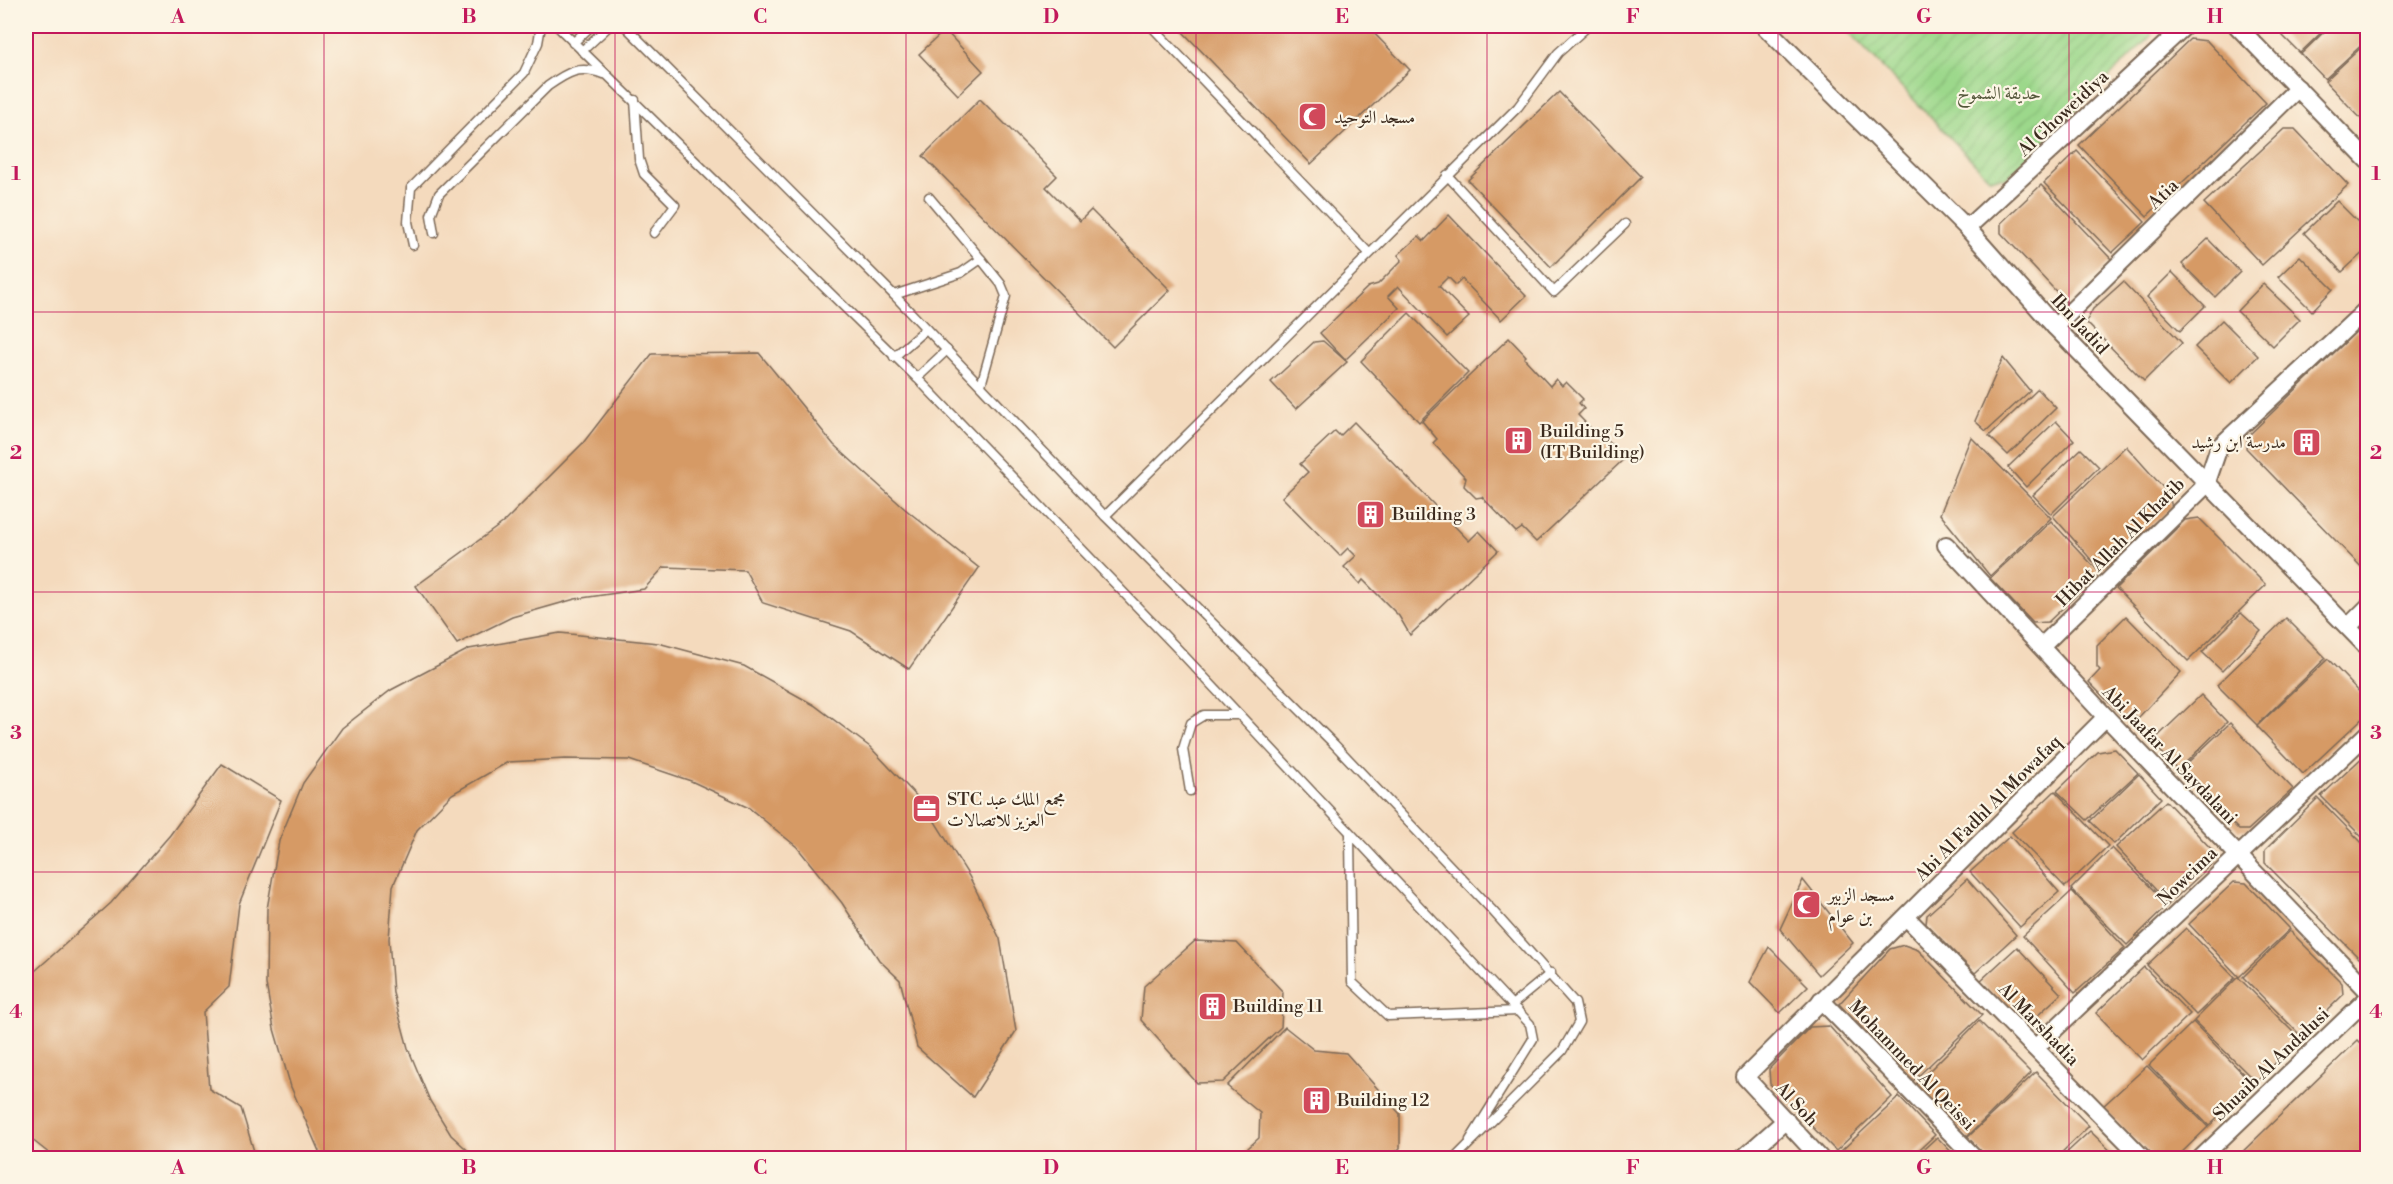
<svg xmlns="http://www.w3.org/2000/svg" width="2393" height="1184" font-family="'Libre Bodoni',Amiri,serif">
<defs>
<pattern id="garden-furrows" width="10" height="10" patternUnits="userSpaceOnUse" patternTransform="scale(1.5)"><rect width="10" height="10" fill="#9cd88b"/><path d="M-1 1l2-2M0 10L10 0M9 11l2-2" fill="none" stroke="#87ba78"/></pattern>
</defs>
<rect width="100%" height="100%" fill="#fcf5e5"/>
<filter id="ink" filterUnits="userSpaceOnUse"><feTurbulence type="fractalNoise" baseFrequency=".0167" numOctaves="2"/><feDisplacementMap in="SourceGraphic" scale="12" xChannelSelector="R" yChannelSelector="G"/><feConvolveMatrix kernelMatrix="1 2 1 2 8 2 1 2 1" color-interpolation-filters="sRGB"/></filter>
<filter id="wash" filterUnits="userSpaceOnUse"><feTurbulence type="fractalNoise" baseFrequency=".008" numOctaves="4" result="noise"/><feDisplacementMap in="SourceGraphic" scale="24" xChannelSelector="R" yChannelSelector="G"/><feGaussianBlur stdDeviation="1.35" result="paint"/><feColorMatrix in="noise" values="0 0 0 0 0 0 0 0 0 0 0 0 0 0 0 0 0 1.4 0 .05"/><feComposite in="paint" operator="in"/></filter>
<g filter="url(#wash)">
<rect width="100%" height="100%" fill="#f4dabd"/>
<polygon fill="url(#garden-furrows)" stroke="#6c8154" stroke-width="1.5" points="1843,26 2153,26 2151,36 2007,178 1989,178"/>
<g id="blocks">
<g fill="#d69a65">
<polygon points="1185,26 1367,26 1410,70 1311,164 1181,30"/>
<polygon points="2269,26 2328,26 2300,53 2274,27 2272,29"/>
<polygon points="2330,26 2368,26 2368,39 2325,79 2301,54"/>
<polygon points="945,30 983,71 958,95 919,54"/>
<polygon points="2190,39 2207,41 2266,103 2147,216 2079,145"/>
<polygon points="2368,41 2368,126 2325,81"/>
<polygon points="1559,92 1641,177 1551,267 1468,180"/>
<polygon points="980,99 1057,176 1046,187 1080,221 1091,210 1170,290 1113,347 923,156"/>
<polygon points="2284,129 2295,129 2348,185 2262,265 2204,203"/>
<polygon points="2077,151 2145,222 2112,253 2044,183"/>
<polygon points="2041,185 2112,260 2067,303 2001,233 2001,223"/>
<polygon points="2337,201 2368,232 2368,248 2342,272 2304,233"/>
<polygon points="1449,215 1526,296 1501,320 1462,279 1456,285 1448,277 1439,286 1469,317 1447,337 1398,286 1388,296 1399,308 1345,360 1320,333 1368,287 1378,284 1402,260 1398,255 1419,236 1424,241"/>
<polygon points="2208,239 2240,272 2215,297 2182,264"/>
<polygon points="2300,256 2333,289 2312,311 2278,277"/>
<polygon points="2172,272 2205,306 2180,331 2147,297"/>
<polygon points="2123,282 2182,343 2144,381 2086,322 2093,309"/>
<polygon points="2263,284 2300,319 2273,346 2237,311"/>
<polygon points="1409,313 1468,373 1419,422 1361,361"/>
<polygon points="2222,320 2258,356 2231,383 2195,347"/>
<polygon points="2368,320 2368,574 2246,448 2248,436"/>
<polygon points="1509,338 1526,356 1524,358 1550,386 1556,379 1562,386 1566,382 1583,399 1579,403 1584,409 1578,415 1604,442 1607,440 1625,458 1536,542 1522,528 1516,532 1482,497 1476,498 1464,486 1466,478 1433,443 1437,439 1422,421"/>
<polygon points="1323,341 1347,362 1296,409 1271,382 1314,342"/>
<polygon points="759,353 834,445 905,509 979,568 909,669 851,631 763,603 745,570 664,567 644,589 575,599 512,617 457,644 416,586 504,522 583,443 652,354"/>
<polygon points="2003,358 2030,391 1986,431 1975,421"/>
<polygon points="2038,389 2056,408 2008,455 1989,436"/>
<polygon points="2056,421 2074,440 2026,487 2008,467"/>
<polygon points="1354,422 1469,541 1479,531 1498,551 1410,635 1399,616 1363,580 1360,584 1344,567 1356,556 1348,548 1340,556 1282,497 1308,472 1300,464 1335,431 1340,436"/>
<polygon points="1971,437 2051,518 1990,576 1940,514"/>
<polygon points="2126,446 2168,493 2172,507 2101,571 2053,516"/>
<polygon points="2081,449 2099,467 2051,514 2033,495"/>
<polygon points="2199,518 2266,585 2188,661 2116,588 2185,520"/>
<polygon points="2051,521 2100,573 2048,622 2033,623 1990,578"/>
<polygon points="2241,613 2261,631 2222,671 2202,652"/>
<polygon points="2126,616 2181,672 2138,718 2130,711 2123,717 2089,682 2100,670 2097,667 2097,645"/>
<polygon points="2286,618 2326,658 2257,725 2217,685"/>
<polygon points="560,633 658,643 744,666 814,705 870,747 924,804 969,876 1000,939 1016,1031 973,1097 917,1047 900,980 879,960 842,903 797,847 749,808 691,781 629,760 565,759 508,762 452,794 417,830 393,886 389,939 393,993 408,1048 430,1101 451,1135 476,1158 322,1158 291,1087 274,1029 266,984 267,909 279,841 303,783 342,728 391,690 469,649"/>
<polygon points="2328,659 2368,701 2368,713 2303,774 2257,726"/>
<polygon points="2201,695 2227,722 2178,770 2152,742"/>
<polygon points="2230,723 2293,789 2248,830 2239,830 2180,770"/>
<polygon points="2115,749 2138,773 2087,820 2057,791 2098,752"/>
<polygon points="2368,752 2368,843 2321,796"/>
<polygon points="222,764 281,800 239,904 229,987 203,1012 209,1089 241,1108 256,1158 55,1158 26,1135 26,979 111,903 170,835"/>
<polygon points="2139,774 2161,798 2114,844 2090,821"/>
<polygon points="2055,791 2108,846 2065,887 2012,832"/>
<polygon points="2318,798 2368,849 2368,956 2362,961 2265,863 2265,850"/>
<polygon points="2166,801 2215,853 2217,859 2169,904 2116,847"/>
<polygon points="2010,836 2059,892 2020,927 1970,872"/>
<polygon points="2112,848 2168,905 2127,945 2071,889"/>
<polygon points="1967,879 2016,935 1975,973 1926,924 1927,915"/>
<polygon points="1803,880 1853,943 1819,975 1780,929"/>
<polygon points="2234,882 2246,883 2290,929 2239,977 2189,924"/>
<polygon points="2072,891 2125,948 2075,993 2023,936"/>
<polygon points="2186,928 2235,978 2196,1015 2147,965"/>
<polygon points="2290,931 2342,983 2343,995 2301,1036 2243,977"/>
<polygon points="1195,941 1237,943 1283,992 1281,1027 1223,1082 1197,1083 1141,1020 1144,986"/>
<polygon points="1904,945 1918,950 1982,1015 1913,1081 1839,1004 1890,949"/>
<polygon points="1769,947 1808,986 1780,1013 1750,982"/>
<polygon points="2017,947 2061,994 2024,1028 1980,981"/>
<polygon points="2144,967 2190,1014 2142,1060 2096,1013"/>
<polygon points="2238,977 2300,1039 2256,1082 2194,1021"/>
<polygon points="1979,1021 2031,1073 1967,1137 1915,1085"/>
<polygon points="2193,1022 2254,1085 2209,1126 2149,1065"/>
<polygon points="1829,1026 1892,1097 1836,1151 1770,1084 1769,1069 1810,1027"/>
<polygon points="1285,1027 1314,1050 1346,1053 1400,1114 1400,1148 1388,1158 1237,1158 1259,1138 1260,1113 1227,1086"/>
<polygon points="2358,1040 2368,1050 2368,1158 2236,1158"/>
<polygon points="2147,1066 2208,1127 2176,1158 2154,1158 2102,1107"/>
<polygon points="2036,1072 2089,1126 2056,1158 1988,1158 1967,1138"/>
<polygon points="1899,1097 1935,1135 1910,1158 1846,1158 1840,1152"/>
<polygon points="2090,1131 2118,1158 2061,1158"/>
<polygon points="1937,1137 1957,1158 1914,1158"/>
</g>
</g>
</g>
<g filter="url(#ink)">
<use href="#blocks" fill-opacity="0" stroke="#7c6856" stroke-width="1.5"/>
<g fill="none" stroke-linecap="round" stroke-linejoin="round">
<defs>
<g id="lane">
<polyline points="557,26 918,379 1174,645 1530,1024 1533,1039 1470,1140"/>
<polyline points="625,26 894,295 1105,516 1334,744 1491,909 1575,1003 1579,1022 1562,1051 1455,1158"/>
<polyline points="1151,26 1369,253"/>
<polyline points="573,43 591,26"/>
<polyline points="582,51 609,26"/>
<polyline points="635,100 639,159 644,174 675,205 654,233"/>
<polyline points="1447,175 1554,292 1625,224"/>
<polyline points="929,197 981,259"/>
<path d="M434 233 431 215 439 194 548 86C568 72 579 65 603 74"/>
<polyline points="413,245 408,222 411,188 524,73 538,43 541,26"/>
<polyline points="894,295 961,273 981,259 1001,284 1006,296 981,385"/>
<polyline points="894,357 926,329"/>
<polyline points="917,378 947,350"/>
<polyline points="1105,516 1518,107 1558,53 1588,26"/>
<polyline points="1190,791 1183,749 1191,723 1204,715 1239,715"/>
<polyline points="1350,835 1352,982 1388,1016 1518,1011"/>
<polyline points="1512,1005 1551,973"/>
</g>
<g id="street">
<polyline points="1764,26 1967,228 2055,327 2368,648"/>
<polyline points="2237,26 2368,161"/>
<polyline points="1967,228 2185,26"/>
<polyline points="2055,327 2298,88"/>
<polyline points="1946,545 2106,717 2368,991"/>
<polyline points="2348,627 2368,607"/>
<polyline points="2042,646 2206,485 2219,447 2368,308"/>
<polyline points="1907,918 2143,1158"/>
<polyline points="1821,1000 1975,1158"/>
<polyline points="2035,1048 2368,733"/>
<polyline points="1743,1158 1786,1120"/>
<polyline points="1820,1158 1745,1077 2106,717"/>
<polyline points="2201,1158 2368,998"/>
</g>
</defs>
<use href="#lane" stroke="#7c6856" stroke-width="11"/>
<use href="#street" stroke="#7c6856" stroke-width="20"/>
<use href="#lane" stroke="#fff" stroke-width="8"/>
<use href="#street" stroke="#fff" stroke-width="16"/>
</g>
</g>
<path fill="none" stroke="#c2185b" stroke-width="1.5" stroke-opacity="0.55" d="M324 26V1158M615 26V1158M906 26V1158M1196 26V1158M1487 26V1158M1778 26V1158M2069 26V1158M26 312H2368M26 592H2368M26 872H2368"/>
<defs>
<symbol id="mosque-square" viewBox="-11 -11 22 22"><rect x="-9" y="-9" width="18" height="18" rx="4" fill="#d1495b" stroke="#fcf5e5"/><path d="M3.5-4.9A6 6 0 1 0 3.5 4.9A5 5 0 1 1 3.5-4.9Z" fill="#fff"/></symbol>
<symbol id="building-square" viewBox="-11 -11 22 22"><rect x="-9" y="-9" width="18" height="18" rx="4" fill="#d1495b" stroke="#fcf5e5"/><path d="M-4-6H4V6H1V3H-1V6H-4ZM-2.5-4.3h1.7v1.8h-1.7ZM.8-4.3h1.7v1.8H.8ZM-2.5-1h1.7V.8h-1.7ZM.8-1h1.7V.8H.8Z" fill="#fff"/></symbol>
<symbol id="office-square" viewBox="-11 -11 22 22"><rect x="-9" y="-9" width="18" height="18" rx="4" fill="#d1495b" stroke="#fcf5e5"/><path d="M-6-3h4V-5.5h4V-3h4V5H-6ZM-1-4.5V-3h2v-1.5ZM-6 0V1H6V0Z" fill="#fff"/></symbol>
</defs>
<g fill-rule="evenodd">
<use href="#mosque-square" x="1296" y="100" width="33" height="33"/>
<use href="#building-square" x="1502" y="424" width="33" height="33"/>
<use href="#building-square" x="2290" y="426" width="33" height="33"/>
<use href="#building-square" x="1354" y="498" width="33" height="33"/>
<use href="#office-square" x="910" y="792" width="33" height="33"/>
<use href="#mosque-square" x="1790" y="888" width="33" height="33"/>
<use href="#building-square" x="1196" y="990" width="33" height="33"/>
<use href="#building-square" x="1300" y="1084" width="33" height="33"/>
</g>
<g text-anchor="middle" stroke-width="4.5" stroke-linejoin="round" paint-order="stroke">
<g font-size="18" fill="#535639" stroke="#fcf5e5">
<text x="1999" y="99">حديقة الشموخ</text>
</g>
<g font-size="18" fill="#3b2a1e" stroke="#fcf5e5">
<text transform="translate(2063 113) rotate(-43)" y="6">Al Ghoweidiya</text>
<text transform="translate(2163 194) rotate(-44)" y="6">Atia</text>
<text transform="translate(2080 324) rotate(47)" y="6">Ibn Jadid</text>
<text transform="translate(2120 542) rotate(-45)" y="6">Hibat Allah Al Khatib</text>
<text transform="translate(2170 755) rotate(46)" y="6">Abi Jaafar Al Saydalani</text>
<text transform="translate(1988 808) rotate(-45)" y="6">Abi Al Fadhl Al Mowafaq</text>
<text transform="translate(2187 876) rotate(-44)" y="6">Noweima</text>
<text transform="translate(2039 1024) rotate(46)" y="6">Al Marshadia</text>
<text transform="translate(2271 1064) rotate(-44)" y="6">Shuaib Al Andalusi</text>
<text transform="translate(1912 1065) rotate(46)" y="6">Mohammed Al Qeissi</text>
<text transform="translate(1797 1104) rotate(47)" y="6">Al Soh</text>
</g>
<g font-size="18" fill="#3b2a1e" stroke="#fcf5e5" text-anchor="start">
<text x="1334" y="123">مسجد التوحيد</text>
<text x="1540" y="437">Building 5<tspan x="1540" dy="21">(IT Building)</tspan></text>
<text x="2286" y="448" text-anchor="end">مدرسة ابن رشيد</text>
<text x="1392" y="520">Building 3</text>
<text x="947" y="805">STC مجمع الملك عبد<tspan x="947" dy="21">العزيز للاتصالات</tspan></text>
<text x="1828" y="901">مسجد الزبير<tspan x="1828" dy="21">بن عوام</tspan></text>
<text x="1233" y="1012">Building 11</text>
<text x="1337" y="1106">Building 12</text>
</g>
</g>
<rect width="2393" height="1184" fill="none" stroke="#fcf5e5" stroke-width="66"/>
<rect x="33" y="33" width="2327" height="1118" fill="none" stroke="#c2185b" stroke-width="2"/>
<g font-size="20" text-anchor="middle" font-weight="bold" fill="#c2185b">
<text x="178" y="23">A</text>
<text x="469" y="23">B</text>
<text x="760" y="23">C</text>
<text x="1051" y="23">D</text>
<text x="1342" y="23">E</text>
<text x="1633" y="23">F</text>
<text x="1924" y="23">G</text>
<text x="2215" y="23">H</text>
<text x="16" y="180">1</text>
<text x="2376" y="180">1</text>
<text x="16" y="459">2</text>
<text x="2376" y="459">2</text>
<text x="16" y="739">3</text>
<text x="2376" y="739">3</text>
<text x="16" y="1018">4</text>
<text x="2376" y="1018">4</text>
<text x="178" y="1174">A</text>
<text x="469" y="1174">B</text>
<text x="760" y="1174">C</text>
<text x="1051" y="1174">D</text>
<text x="1342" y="1174">E</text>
<text x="1633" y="1174">F</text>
<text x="1924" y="1174">G</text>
<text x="2215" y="1174">H</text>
</g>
</svg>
